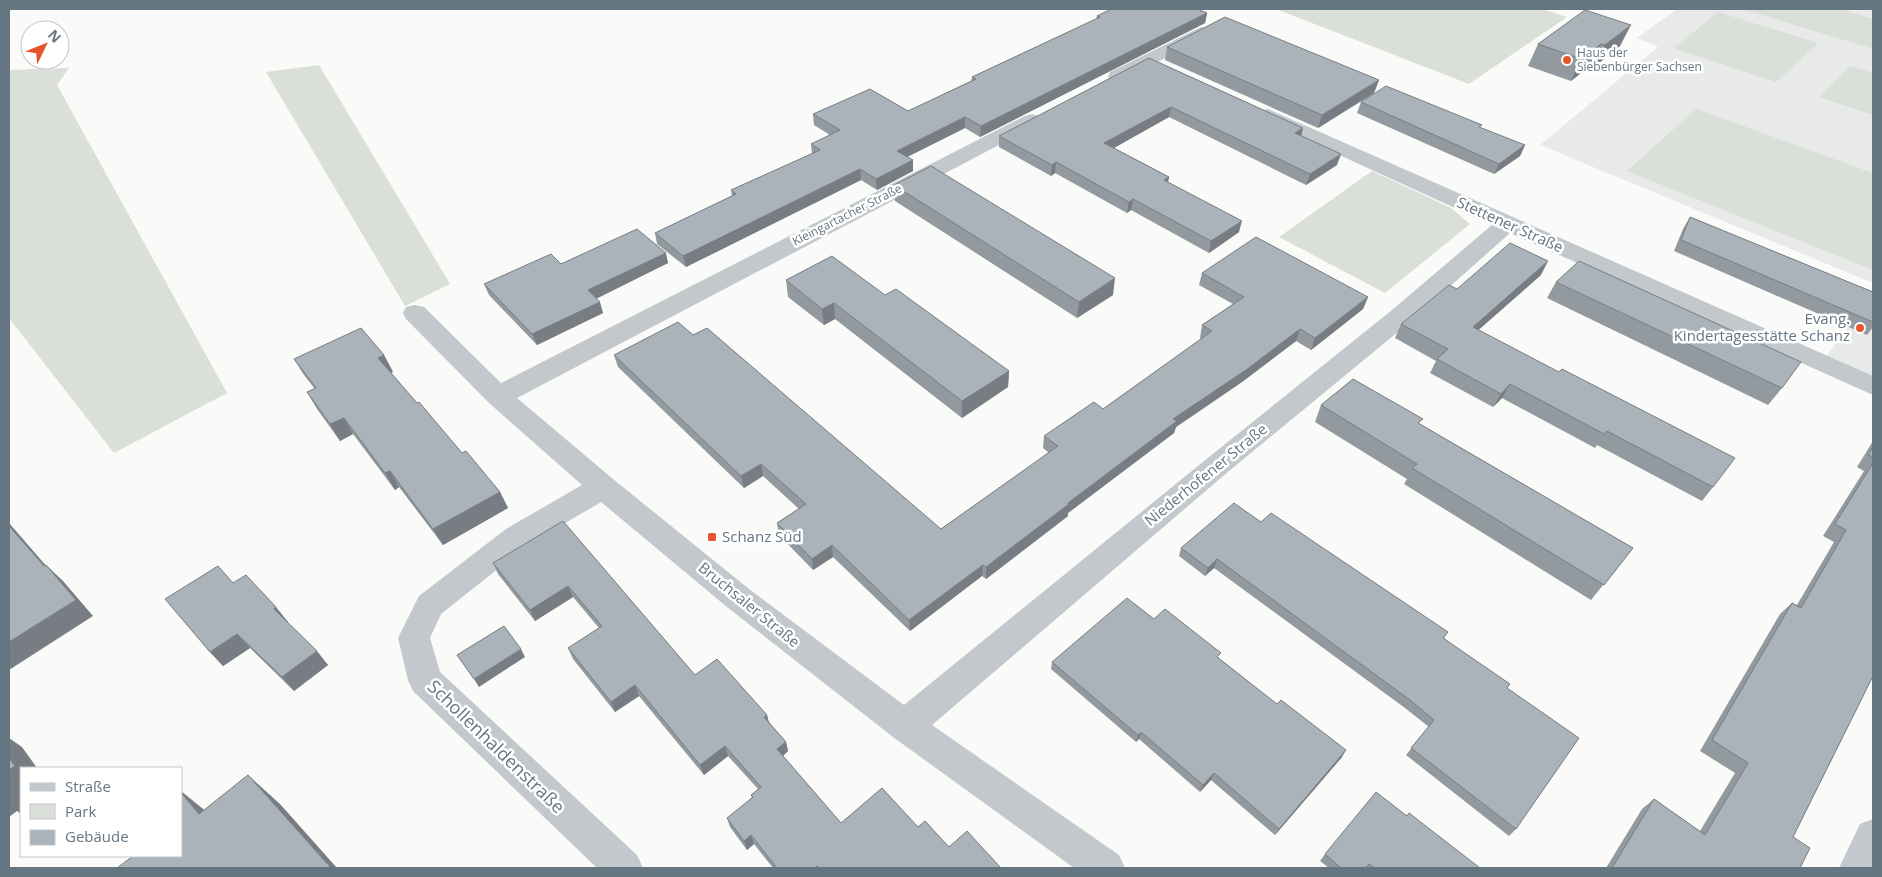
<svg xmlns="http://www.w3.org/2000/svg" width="1882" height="877" font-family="'Open Sans',sans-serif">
<rect width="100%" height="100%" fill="#fafaf8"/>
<g fill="#e8e9e9">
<polygon points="1677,9 1873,9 1873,283 1540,145 1658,47 1637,38"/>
<polygon points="1869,297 1873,298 1873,378 1826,357"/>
</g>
<g fill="#dadfd7">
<polygon points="1276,9 1542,9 1567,17 1469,84"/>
<polygon points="1742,9 1839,9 1873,19 1873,49"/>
<polygon points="1718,12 1818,43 1776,82 1674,48"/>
<polygon points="319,65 450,284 405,306 266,72"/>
<polygon points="1850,66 1873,73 1873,115 1819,97"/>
<polygon points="69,68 57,85 227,393 114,453 9,318 9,70"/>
<polygon points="1696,109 1873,173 1873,270 1627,171"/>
<polygon points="1372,171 1451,208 1470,224 1385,293 1279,237"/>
</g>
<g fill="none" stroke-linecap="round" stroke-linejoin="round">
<g fill="#c3c8cc" fill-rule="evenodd">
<polygon points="1201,27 1207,28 1210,32 1207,36 1124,80 1117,82 1110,80 1108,76 1110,72"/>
<polygon points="1268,109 1873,376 1873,395 1510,233 1410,322 1229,471 932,725 1119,855 1125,868 1074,868 893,737 727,607 601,502 528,545 441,614 430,638 440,672 637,855 643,868 597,868 413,691 408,680 398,638 419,596 506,529 582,485 489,403 406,319 403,313 406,307 415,305 424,307 501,383 1025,116 1032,114 1039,116 1042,120 1039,124 517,398 613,479 749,589 904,705 1209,457 1392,310 1492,225 1261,119 1258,115 1261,111"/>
<polygon points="1873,819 1873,868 1839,868 1860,824"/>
</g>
</g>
<g fill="#929a9f">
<polygon points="1585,10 1620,46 1594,67 1591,65 1571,81 1528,66 1538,44"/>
<polygon points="1207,13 1205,23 980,137 965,128 907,157 913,160 913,171 877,190 861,180 686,267 657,244 655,233 732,196 731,190 812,154 811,144 830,135 814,125 813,114 908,111 971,81 972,77 1096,19 1097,16"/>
<polygon points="1167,47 1379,80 1374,93 1318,128 1165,60"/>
<polygon points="1149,58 1303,128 1301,136 1337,165 1306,185 1169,117 1114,148 1169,177 1168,182 1239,232 1209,253 1131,210 1127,213 1055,173 1051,176 999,147 999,136"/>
<polygon points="1361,102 1525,145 1520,156 1494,174 1357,113"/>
<polygon points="894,185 1113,295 1077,318 895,201"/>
<polygon points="1690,217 1873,292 1873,327 1867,335 1674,251 1683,229"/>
<polygon points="668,263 596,299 603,313 537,345 489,295 484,284 561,264"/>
<polygon points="1202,273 1368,297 1363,309 1311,350 1296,341 1242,382 1176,427 1174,433 1068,513 1068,516 986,579 982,576 910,631 833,557 813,570 779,535 777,523 799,509 763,476 744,488 618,367 614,355 693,335 941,529 1049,453 1043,448 1044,436 1103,409 1201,339 1200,338 1202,325 1233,304 1199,285"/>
<polygon points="1541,275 1478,330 1713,487 1702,501 1597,445 1595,448 1502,398 1493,407 1430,373 1436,361 1395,338 1401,324 1457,289"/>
<polygon points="786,280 885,295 1009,371 1008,387 962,418 835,319 824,325 788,297"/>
<polygon points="1556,282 1782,388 1768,405 1547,298"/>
<polygon points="384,355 393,372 391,373 417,403 462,453 500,492 508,508 443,545 399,487 395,490 353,434 340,441 317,409 307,392 315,389 304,375 294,359"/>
<polygon points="1321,405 1420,424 1633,548 1591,600 1404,484 1407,479 1315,422"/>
<polygon points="1873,441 1873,676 1793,837 1800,868 1606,868 1642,809 1654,799 1700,831 1735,773 1700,751 1780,614 1792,603 1797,605 1834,542 1823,536 1864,471 1857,467"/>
<polygon points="563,521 695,675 767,715 769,722 786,742 788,751 783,756 841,823 918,827 949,847 1001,868 773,868 754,844 747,850 730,827 727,818 752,798 751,795 758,789 728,756 704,775 639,696 615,712 573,659 568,648 599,628 573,597 535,621 498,574 493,563"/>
<polygon points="1261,522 1448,632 1444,638 1507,688 1516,829 1509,836 1406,755 1429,727 1405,708 1214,568 1205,576 1179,556 1181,548"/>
<polygon points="233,583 288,622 287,622 328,665 294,691 250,648 223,666 210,652"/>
<polygon points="1154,619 1219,658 1342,757 1275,835 1211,780 1200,792 1139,739 1136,742 1051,669 1052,662"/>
<polygon points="1407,816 1480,868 1329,868 1320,861 1325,854"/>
</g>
<g fill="#777d82">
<polygon points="1207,13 1205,23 980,137 981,126"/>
<polygon points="1631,25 1620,46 1594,67 1605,45"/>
<polygon points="1601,44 1591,65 1571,81 1581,59"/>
<polygon points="1379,80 1374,93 1318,128 1322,115"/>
<polygon points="1171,107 1169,117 1103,154 1104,143"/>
<polygon points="965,117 965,128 897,162 897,151"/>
<polygon points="1303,128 1300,139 1295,133"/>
<polygon points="1525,145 1520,156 1494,174 1499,164"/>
<polygon points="1341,154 1337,165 1306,185 1310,174"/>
<polygon points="913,160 913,171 877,190 876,179"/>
<polygon points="1056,162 1055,173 1051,176 1052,165"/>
<polygon points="860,169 861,180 686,267 683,256"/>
<polygon points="1169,177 1167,188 1164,180"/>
<polygon points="1133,199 1131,210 1127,213 1129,202"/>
<polygon points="1242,221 1239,232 1209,253 1211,241"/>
<polygon points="666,253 668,263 591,301 588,290"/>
<polygon points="1548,261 1541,275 1466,341 1473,327"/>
<polygon points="1115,278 1113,295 1077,318 1079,302"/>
<polygon points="1368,297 1363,309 1311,350 1315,338"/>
<polygon points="600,302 603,313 537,345 532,334"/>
<polygon points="834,303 835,319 824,325 822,309"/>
<polygon points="1300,329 1296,341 1242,382 1176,427 1174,433 1068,513 1068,516 986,579 986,567 1173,419"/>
<polygon points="384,355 393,372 387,374 378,358"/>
<polygon points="1009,371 1008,387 962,418 962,401"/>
<polygon points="1510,384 1502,398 1493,407 1501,394"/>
<polygon points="344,418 353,434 340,441 330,424"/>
<polygon points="761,464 763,476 744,488 741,476"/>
<polygon points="390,471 399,487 395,490 385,473"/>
<polygon points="500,492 508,508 443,545 433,529"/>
<polygon points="9,523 61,583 44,566 9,526"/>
<polygon points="832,545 833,557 813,570 812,559"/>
<polygon points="1217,559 1214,568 1205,576 1208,568"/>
<polygon points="46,565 63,581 93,616 9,670 9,642"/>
<polygon points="983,565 982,576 910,631 909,620"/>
<polygon points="568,586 573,597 535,621 530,610"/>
<polygon points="276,607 288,622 286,623 274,609"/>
<polygon points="237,634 250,648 223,666 210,652"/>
<polygon points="521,649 525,657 479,687 474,679"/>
<polygon points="317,651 328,665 294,691 282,677"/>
<polygon points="635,685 639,696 615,712 611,702"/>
<polygon points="767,715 769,724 764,717"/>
<polygon points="1141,732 1139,739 1136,742 1138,735"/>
<polygon points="9,738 22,747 37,768 21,768 21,814 17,811 9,817"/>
<polygon points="786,742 788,751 779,759 777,749"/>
<polygon points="725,746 728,756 704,775 700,765"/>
<polygon points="1346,750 1342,757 1275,835 1279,829"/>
<polygon points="1214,773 1211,780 1200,792 1203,785"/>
<polygon points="248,775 280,804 337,868 331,868"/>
<polygon points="181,791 213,817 199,814 181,793"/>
<polygon points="751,835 754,844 747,850 744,841"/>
</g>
<g fill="#aab3b9" stroke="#777d82">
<polygon points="1111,9 1197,9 1207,13 981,126 965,117 897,151 913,160 876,179 860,169 683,256 655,233 736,194 731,190 820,150 811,144 840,130 813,114 870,89 908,111 976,79 972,77 1100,17 1097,16"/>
<polygon points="1585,10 1631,25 1605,45 1601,44 1581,59 1538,44"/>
<polygon points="1225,17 1379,80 1322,115 1167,47"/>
<polygon points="1149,58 1303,128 1295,133 1341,154 1310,174 1171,107 1104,143 1169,177 1164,180 1242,221 1211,241 1133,199 1129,202 1056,162 1052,165 999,136"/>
<polygon points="1386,86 1482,125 1479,127 1525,145 1499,164 1361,102"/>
<polygon points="931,166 1115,278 1079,302 894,185"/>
<polygon points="1690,217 1873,292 1873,322 1681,240"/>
<polygon points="637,229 666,253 588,290 600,302 532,334 484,284 551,254 561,264"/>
<polygon points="1256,237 1368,297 1315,338 1300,329 1246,370 1173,419 1177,421 1068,503 1069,504 986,567 983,565 909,620 832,545 812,559 777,523 806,504 761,464 741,476 614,355 678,322 693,335 707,328 941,529 1058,446 1044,436 1094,402 1103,409 1212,331 1202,325 1244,297 1202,273"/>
<polygon points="1510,243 1548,261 1473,327 1559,372 1562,369 1735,458 1713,487 1607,431 1604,434 1510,384 1501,394 1437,359 1448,349 1401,324 1449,285 1457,289"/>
<polygon points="832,256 885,295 896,289 1009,371 962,401 834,303 822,309 786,280"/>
<polygon points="1579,261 1801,362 1782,388 1556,282"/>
<polygon points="361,328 384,355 378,358 417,403 419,402 462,453 466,451 500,492 433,529 390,471 385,473 344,418 330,424 307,392 316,388 294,359"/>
<polygon points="1353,379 1423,419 1418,423 1633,548 1604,585 1412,468 1417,464 1321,405"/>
<polygon points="1873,447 1873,457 1868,455"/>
<polygon points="1873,463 1873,676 1793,837 1810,848 1800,868 1612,868 1654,799 1705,835 1748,763 1712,740 1792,603 1801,608 1846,530 1835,524"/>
<polygon points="1234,503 1261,522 1271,513 1448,632 1443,638 1510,684 1507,688 1579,738 1516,829 1411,748 1434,720 1410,700 1217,559 1208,568 1181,548"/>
<polygon points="563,521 695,675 717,659 767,715 764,717 786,742 777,749 841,823 882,788 918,827 925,821 949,847 967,831 1001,868 818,868 817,866 815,868 777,868 751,835 744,841 727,818 753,797 751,795 761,787 725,746 700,765 635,685 611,702 568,648 602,626 568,586 530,610 493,563"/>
<polygon points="9,526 44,566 46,565 76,600 9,642"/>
<polygon points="218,566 233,583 246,575 276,607 274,609 317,651 282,677 237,634 210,652 165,599"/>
<polygon points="1127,598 1154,619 1165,609 1221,653 1217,657 1277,704 1281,700 1346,750 1279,829 1214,773 1203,785 1141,732 1138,735 1052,662"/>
<polygon points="504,626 521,649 474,679 457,655"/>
<polygon points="9,758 15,766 9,770"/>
<polygon points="248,775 331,868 117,868 133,856 181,856 181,793 199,814"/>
<polygon points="1376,792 1407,816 1409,813 1480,868 1374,868 1369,864 1366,868 1341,868 1325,854"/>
</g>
<g fill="#e4572e" stroke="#fff" stroke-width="2">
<circle cx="1567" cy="60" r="5"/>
<circle cx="1860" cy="328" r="5"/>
<rect x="707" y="532" width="10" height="10" rx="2.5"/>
</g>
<g text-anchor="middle" stroke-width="5" stroke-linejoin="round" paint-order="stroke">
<g font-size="12" fill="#657683" stroke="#fff" text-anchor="start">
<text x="1577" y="57">Haus der<tspan x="1577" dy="14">Siebenbürger Sachsen</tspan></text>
</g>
<g font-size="12" fill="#657683" stroke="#fff">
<text transform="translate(847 215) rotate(-27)" y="4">Kleingartacher Straße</text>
</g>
<g font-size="15" fill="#657683" stroke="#fff">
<text transform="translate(1510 225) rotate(24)" y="5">Stettener Straße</text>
<text transform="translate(1206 475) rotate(-39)" y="5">Niederhofener Straße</text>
<text transform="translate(749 605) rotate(39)" y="5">Bruchsaler Straße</text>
</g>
<g font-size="15" fill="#657683" stroke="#fff" text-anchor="end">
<text x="1850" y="324">Evang.<tspan x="1850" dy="17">Kindertagesstätte Schanz</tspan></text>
<text x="722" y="542" text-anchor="start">Schanz Süd</text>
</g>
<g font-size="18" fill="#657683" stroke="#fff">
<text transform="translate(496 747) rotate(44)" y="6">Schollenhaldenstraße</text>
</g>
</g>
<rect width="1882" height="877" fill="none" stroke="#657683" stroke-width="20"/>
<rect x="20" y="767" width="162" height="90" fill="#ffffff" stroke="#c1c8cd"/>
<rect x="30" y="783" width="25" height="8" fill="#c3c8cc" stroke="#c1c8cd"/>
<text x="65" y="792" font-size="15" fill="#657683">Straße</text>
<rect x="30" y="804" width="25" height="15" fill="#dadfd7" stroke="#c1c8cd"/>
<text x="65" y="817" font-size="15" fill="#657683">Park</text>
<rect x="30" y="830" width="25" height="15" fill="#aab3b9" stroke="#c1c8cd"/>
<text x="65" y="842" font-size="15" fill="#657683">Gebäude</text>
<g transform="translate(45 45) rotate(47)"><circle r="24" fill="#ffffff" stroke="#c1c8cd"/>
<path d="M0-4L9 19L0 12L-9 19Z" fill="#e4572e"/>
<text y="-8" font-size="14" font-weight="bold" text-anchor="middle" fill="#657683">N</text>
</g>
</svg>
